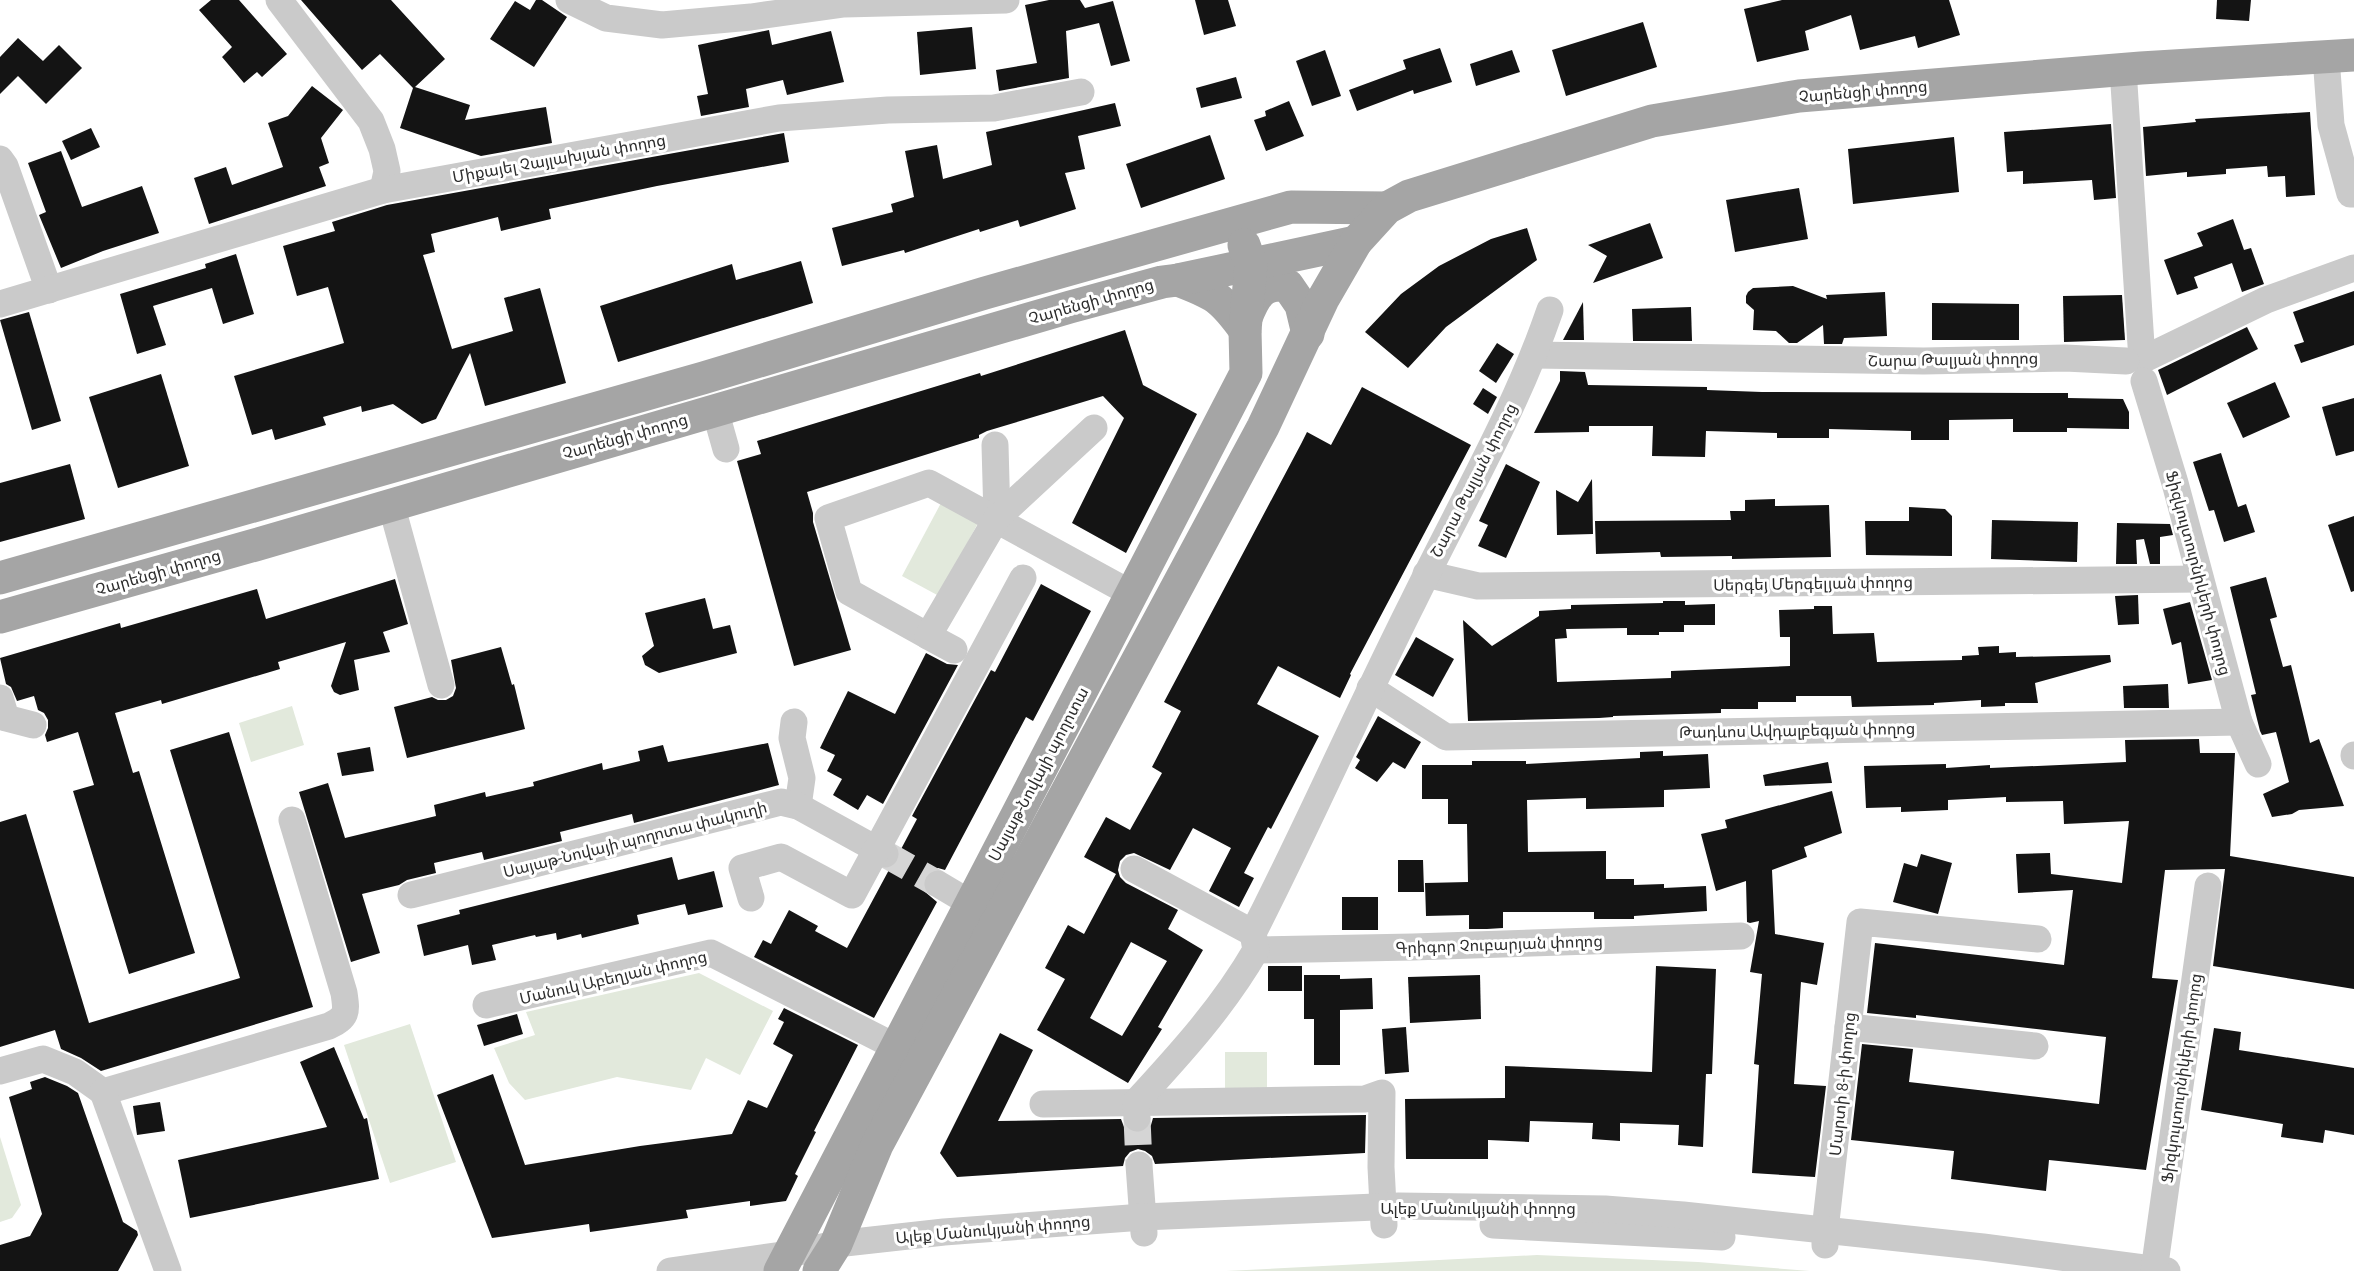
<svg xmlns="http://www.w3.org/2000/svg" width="2354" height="1271" font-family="Ubuntu,'Noto Sans Armenian',sans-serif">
<rect width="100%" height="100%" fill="#fff"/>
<g fill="#e2e9dc">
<polygon points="941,503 978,523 939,596 902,576"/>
<polygon points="292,706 304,745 251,762 239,723"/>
<polygon points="699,973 773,1011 740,1075 706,1058 691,1090 617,1077 525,1100 509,1083 494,1048 535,1035 526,1012"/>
<polygon points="410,1024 456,1162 390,1183 344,1045"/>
<rect x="1225" y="1052" width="42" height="36"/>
<polygon points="0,1137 21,1205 12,1218 0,1222"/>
<polygon points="1537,1255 1698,1262 1810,1271 1226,1271"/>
</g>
<g fill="#141414" fill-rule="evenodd">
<polygon points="211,0 239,0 287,54 262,77 257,72 244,83 222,57 232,47 199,10"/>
<polygon points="301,0 391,0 445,59 415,87 470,105 465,120 546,107 552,143 481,156 400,128 413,88 380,54 362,70"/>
<polygon points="536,0 542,0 567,17 534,67 490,39 515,1 530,10"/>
<polygon points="1049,0 1080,0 1085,8 1113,1 1130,61 1111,66 1099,23 1066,31 1069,78 999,91 996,70 1037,63 1025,5"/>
<polygon points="1195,0 1228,0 1236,26 1204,35"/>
<polygon points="1782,0 1949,0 1960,35 1918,48 1915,36 1860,50 1851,15 1805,31 1809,50 1757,62 1744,9"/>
<polygon points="2217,0 2251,0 2249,21 2216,19"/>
<polygon points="1643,22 1657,67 1566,96 1552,50"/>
<polygon points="972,27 976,69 920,75 917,32"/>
<polygon points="769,30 772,45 831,31 844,82 787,95 783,80 746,89 749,107 701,116 697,96 708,94 698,45"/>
<polygon points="18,38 43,61 59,45 82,68 46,104 18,76 0,94 0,57"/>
<polygon points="1440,48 1452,82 1414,94 1413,90 1357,111 1349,90 1406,69 1403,60"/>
<polygon points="1325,50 1341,96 1312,106 1296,61"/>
<polygon points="1512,50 1520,72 1476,86 1470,64"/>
<polygon points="1236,77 1242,98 1201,108 1196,88"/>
<polygon points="312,86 343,110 321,138 329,163 319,167 326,186 209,224 194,178 226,167 232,185 283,167 268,123 288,116"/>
<polygon points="1289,101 1304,136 1266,151 1254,120 1266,116 1265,111"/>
<polygon points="1115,103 1121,126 1078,136 1085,169 1065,173 1076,209 1020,227 1018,220 980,232 979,229 905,253 904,250 842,266 832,228 893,212 891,204 914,197 905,151 937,145 943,179 992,165 986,132"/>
<polygon points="2310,112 2315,195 2286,197 2285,176 2268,177 2267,166 2226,169 2226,174 2187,177 2187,172 2146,176 2143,127 2196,122 2195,119"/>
<polygon points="2111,124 2116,198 2094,200 2092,180 2023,184 2023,171 2007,172 2004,132"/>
<polygon points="91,128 100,147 71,160 62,141"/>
<polygon points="784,133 789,162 657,186 549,209 551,219 501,231 498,217 431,234 435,252 423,255 452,349 513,331 504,298 540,288 566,383 485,406 470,353 436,419 422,424 393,404 362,412 361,406 323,417 326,425 275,440 272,429 252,435 234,376 344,343 328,287 297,296 283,246 335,231 332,222 387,205"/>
<polygon points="1210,135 1225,179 1141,208 1126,164"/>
<polygon points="1954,137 1959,192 1853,204 1848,149"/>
<polygon points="61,151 82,207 142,186 159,233 103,251 61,268 39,215 46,212 28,163"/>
<polygon points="1799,188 1808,239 1735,252 1726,200"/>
<polygon points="2233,219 2244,250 2251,248 2264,284 2242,292 2232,263 2194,277 2198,288 2177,295 2164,260 2203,246 2197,233"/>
<polygon points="1650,223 1663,258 1593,283 1607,256 1588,245"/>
<polygon points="1527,228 1537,260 1446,327 1408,368 1365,332 1401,294 1439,266 1491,239"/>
<polygon points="236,254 254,314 223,324 212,288 153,306 166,345 137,354 120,294 206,268 205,264"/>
<polygon points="801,261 813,303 618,362 600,306 732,264 736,280"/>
<polygon points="1793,286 1827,299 1826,295 1885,292 1887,336 1844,338 1842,344 1824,344 1823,325 1797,343 1789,343 1776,331 1753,330 1754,310 1746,303 1746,296 1748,292 1753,288"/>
<polygon points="2354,291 2354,345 2301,363 2294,345 2304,342 2293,312"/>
<polygon points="2122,295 2125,340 2064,342 2063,296"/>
<polygon points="1583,302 1584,340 1563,340"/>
<polygon points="1932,303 2019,304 2019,340 1932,340"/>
<polygon points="1691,307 1692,341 1633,341 1632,309"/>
<polygon points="29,312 61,421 32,430 0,320"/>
<polygon points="2247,327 2258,349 2167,395 2158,370"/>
<polygon points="1125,330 1143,385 1197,414 1126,553 1072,523 1124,418 1103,396 987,431 979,435 979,438 807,492 813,513 813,522 851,650 794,666 737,461 761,454 757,441 980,373 981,376"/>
<polygon points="1497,343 1514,354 1496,383 1479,371"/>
<polygon points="1560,371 1585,372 1588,385 1707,387 1707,390 1762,392 2068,393 2068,398 2123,399 2129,412 2129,429 2067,428 2067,432 2013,432 2013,419 1949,420 1949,440 1911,440 1911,431 1829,429 1829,438 1777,438 1777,433 1706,431 1705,457 1652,456 1653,426 1589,426 1589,432 1534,433 1560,381"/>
<polygon points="161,374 189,466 118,488 89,397"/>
<polygon points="2275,382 2290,417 2243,438 2227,403"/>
<path d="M1362 387 1471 445 1350 674 1351 675 1340 698 1278 666 1257 704 1319 736 1271 829 1268 827 1244 873 1254 878 1239 907 1209 891 1231 848 1193 828 1170 870 1134 853 1126 855 1120 861 1118 870 1120 877 1126 883 1178 910 1168 929 1203 950 1158 1027 1162 1029 1128 1083 1037 1030 1065 979 1045 968 1068 925 1084 934 1116 874 1084 857 1106 817 1130 830 1162 773 1152 767 1181 711 1164 702 1301 444 1307 432 1331 445ZM1131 942 1167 961 1122 1036 1090 1018Z"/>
<polygon points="1483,388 1497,397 1488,414 1473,404"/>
<polygon points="2354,398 2354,451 2336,456 2322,407"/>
<polygon points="2221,453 2238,507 2246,504 2255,532 2224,542 2214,510 2209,511 2193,462"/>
<polygon points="70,464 85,519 0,542 0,483"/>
<polygon points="1506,464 1540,482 1506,558 1478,546 1488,525 1479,521"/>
<polygon points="1592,479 1593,534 1557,535 1556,490 1578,502"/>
<polygon points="1775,499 1775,506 1829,505 1831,557 1732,559 1732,556 1661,557 1660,552 1596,554 1595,521 1731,520 1730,511 1745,511 1745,500"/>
<polygon points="1909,507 1945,509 1952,516 1952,556 1866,555 1865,521 1909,521"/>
<polygon points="2354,516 2354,591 2351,592 2328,525"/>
<polygon points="1992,520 2078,522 2077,562 1991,559"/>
<polygon points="2117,523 2170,524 2173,535 2160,537 2160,564 2150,564 2144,539 2136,540 2137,564 2116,564"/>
<polygon points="2266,577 2277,617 2270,619 2283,667 2291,665 2310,743 2319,739 2344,806 2299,810 2292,814 2272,817 2263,794 2289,782 2276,732 2262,735 2260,731 2251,695 2256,694 2230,587"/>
<polygon points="395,579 408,624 383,632 390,652 354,660 359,690 340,695 334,692 331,686 346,642 278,662 280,669 162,704 161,700 115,713 133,773 139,771 195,953 129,974 73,791 94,785 78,732 47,742 45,735 48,728 48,720 44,713 38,710 34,696 17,701 11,687 6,684 0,658 120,623 121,628 257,589 266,619"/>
<polygon points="1041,584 1091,611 1033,721 1026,717 945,870 938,868 931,870 924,876 922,884 924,891 937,902 874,1018 754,957 763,940 771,944 789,910 818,926 815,931 847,948 890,868 899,861 900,851 917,819 912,816 991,670 995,672"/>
<polygon points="2138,595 2139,624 2118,625 2115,596"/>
<polygon points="705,598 713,629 730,625 737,653 659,673 645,665 642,656 654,646 645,613"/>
<polygon points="1663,601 1685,601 1685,605 1715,604 1715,625 1684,625 1684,632 1659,632 1659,635 1627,635 1627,628 1566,629 1567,638 1555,639 1557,682 1671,678 1671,671 1790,666 1790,637 1780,637 1779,610 1814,609 1814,606 1832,606 1833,634 1874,633 1877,662 1962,660 1962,656 1979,655 1978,647 1999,646 1999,653 2016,652 2016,657 2110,655 2111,662 2035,683 2038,703 2005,703 2005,706 1981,707 1981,700 1934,703 1934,705 1852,707 1851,696 1796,696 1796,702 1758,702 1758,709 1721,709 1721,713 1613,716 1613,717 1599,718 1468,721 1463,620 1492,646 1539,616 1539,611 1571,609 1571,605 1663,603"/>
<polygon points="2190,602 2212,680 2188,684 2181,642 2172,645 2163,609"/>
<polygon points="1416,637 1454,659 1433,697 1395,675"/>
<polygon points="501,647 512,685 514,684 525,729 407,758 394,707 432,697 438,700 446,700 453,696 456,688 451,660"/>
<polygon points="926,653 947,664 958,665 883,804 867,795 858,810 833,795 842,779 827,771 835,755 820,748 848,691 895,714"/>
<polygon points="2168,684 2169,708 2124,708 2123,686"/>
<polygon points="1378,716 1421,742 1405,769 1393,762 1377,782 1355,768 1360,760 1356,757"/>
<polygon points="229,732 313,1007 101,1071 81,1058 61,1049 55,1030 0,1047 0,822 26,814 89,1023 240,978 170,750"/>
<polygon points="2199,739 2200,753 2235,753 2230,856 2354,877 2354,989 2213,966 2225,869 2165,870 2152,978 2178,980 2146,1170 2049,1160 2046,1191 1951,1179 1954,1151 1851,1140 1862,1044 1913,1049 1909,1082 2099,1104 2106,1037 1916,1015 1916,1018 1867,1013 1875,943 2064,965 2073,890 2018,893 2016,854 2050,853 2051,874 2122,883 2129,821 2064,824 2063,801 2006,802 2006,797 1948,800 1948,810 1901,812 1901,807 1866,808 1864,766 1946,764 1946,768 1990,765 1990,768 2126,762 2125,740"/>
<polygon points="768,743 779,785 634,823 632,814 560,832 562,841 484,860 482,852 434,863 436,873 407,880 399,885 362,894 380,953 351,962 299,792 328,783 345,838 436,816 434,805 485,792 486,797 534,786 533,782 602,763 603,770 640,761 638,751 663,745 668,762"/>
<polygon points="370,747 374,771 342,776 337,753"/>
<polygon points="1663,751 1663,756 1708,754 1710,788 1664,790 1664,807 1586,809 1586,798 1527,800 1528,852 1606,851 1606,879 1634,879 1634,885 1664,884 1664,888 1706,886 1707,911 1634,916 1634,919 1594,919 1594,912 1503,912 1503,928 1487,929 1469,929 1469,915 1426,916 1425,883 1468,882 1467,824 1448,824 1448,799 1422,799 1422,765 1472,765 1472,761 1526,761 1526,764 1640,758 1640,752"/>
<polygon points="1828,762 1832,783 1765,786 1763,775"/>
<polygon points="1832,791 1842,833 1804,847 1807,857 1772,870 1775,934 1824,943 1817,985 1801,982 1794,1084 1826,1086 1815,1177 1752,1173 1759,1065 1754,1064 1762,974 1750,972 1759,921 1750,923 1747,922 1746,881 1716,891 1701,834 1727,828 1725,820"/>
<polygon points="1921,854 1952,863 1938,914 1893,902 1904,863 1917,867"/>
<polygon points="672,857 678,880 714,871 723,907 688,915 685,904 637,915 639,924 582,938 581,934 557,940 556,933 536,937 535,935 492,945 496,960 472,965 468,945 424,956 417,925 460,914 459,910"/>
<polygon points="1398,860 1423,860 1424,892 1398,892"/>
<rect x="1342" y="897" width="36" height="33"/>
<rect x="1268" y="966" width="34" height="25"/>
<polygon points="1656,966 1716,969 1712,1074 1706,1074 1703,1147 1678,1145 1679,1125 1620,1123 1620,1141 1592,1139 1593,1123 1530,1121 1529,1142 1488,1140 1488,1159 1406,1159 1405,1099 1505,1098 1505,1066 1652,1072"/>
<polygon points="1304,975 1340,975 1340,979 1372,978 1373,1009 1340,1010 1340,1065 1314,1065 1314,1019 1304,1019"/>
<polygon points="1480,975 1481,1019 1410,1023 1408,977"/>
<polygon points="784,1008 858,1045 814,1131 816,1132 795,1174 798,1176 786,1201 750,1206 750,1201 686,1210 688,1218 590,1232 589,1224 492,1238 437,1095 493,1074 525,1165 640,1146 732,1134 748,1100 767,1108 793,1055 773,1044 784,1022 778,1019"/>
<polygon points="517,1014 523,1034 484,1046 477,1025"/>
<polygon points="1406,1027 1409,1072 1385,1074 1382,1029"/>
<polygon points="2214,1028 2241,1032 2239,1050 2354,1068 2354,1135 2325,1130 2323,1143 2281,1137 2283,1124 2201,1110"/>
<polygon points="1000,1033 1033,1050 998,1121 1121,1119 1124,1127 1130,1132 1137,1134 1146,1131 1151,1125 1153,1118 1366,1115 1365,1153 1155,1164 1152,1156 1145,1151 1138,1149 1130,1152 1125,1158 1123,1166 957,1177 940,1153"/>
<polygon points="334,1047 364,1119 367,1118 379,1179 190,1218 178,1160 327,1127 300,1062"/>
<polygon points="45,1077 67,1086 78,1093 123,1222 137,1231 138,1235 118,1271 0,1271 0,1245 30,1236 42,1214 9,1097 32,1089 30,1082"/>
<polygon points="160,1102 165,1131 137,1135 133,1106"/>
</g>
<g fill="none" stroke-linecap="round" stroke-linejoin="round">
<g stroke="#d5d5d5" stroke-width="27" stroke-dasharray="27 14" stroke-linecap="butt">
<polyline points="885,854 938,884"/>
<polyline points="1137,1118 1139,1165"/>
</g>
<g stroke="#cacaca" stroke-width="27">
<polyline points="279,0 371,121 382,149 387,171 383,190"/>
<polyline points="569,0 606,18 662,25 751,17 844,4 1006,0"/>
<polyline points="2326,57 2331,125 2350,194 2354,194"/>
<polyline points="2123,69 2142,360 2266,300 2354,268"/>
<polyline points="0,159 5,166 49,290"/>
<polyline points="0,304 383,190 779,118 888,110 994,108 1081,92"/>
<polyline points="1534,355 1924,361 2065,358 2126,361"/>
<polyline points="2144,381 2175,483 2239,722 2258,764"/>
<polyline points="715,410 726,449"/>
<polyline points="995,445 997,518"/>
<polyline points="391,504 441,685"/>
<polyline points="1426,574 1478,586 2200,579"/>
<polyline points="928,636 849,592 828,518 929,483 1132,594"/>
<polyline points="954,650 928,636 997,518 1094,428"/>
<polyline points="1370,688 1446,737 2239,722"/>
<polyline points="0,698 6,718 33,725"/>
<polyline points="794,722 792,738 802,778 798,806"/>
<polyline points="2354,755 2354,756"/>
<polyline points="1134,869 1253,933"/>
<polyline points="938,884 970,903"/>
<polyline points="411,895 781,802 798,806 885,854"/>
<polyline points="751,898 742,868 781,857 852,895 1023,578"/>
<polyline points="1256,950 1413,947 1741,936"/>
<polyline points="486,1005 711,953 898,1048"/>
<polyline points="1848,1027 2035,1046"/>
<path d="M0 1071 43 1059 75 1072 103 1092 329 1026C347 1017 347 1013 344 993L292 820"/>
<polyline points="103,1092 168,1271"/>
<polyline points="1043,1104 1365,1099 1382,1093 1381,1167 1384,1225"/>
<path d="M1137 1118 1136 1102C1181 1053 1223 1007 1256 950L1253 933C1309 824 1358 711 1413 602 1460 505 1515 412 1550 310"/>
<polyline points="1139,1165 1144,1233"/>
<polyline points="1493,1225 1722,1237"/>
<polyline points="1825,1245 1825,1230 1860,922 2038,939"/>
<polyline points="670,1271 789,1254 836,1244 944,1232 1143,1217 1399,1206 1605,1209 1683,1215 1983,1247 2167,1271"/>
<polyline points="2154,1271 2208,886"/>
</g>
<g stroke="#a5a5a5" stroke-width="33">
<path d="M1178 280C1215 294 1221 297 1245 330"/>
<path d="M1246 318C1254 297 1262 281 1288 286L1301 305 1308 334"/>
<polyline points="0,578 703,378 985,293 1291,207 1387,208"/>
<polyline points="0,617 255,545 1070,307 1162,282 1178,280 1356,242"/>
<path d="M780 1271C936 972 1091 673 1246 373L1245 330 1251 265 1244 245"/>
<polyline points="819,1271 836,1244 877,1145 1263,427 1323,299 1356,242 1387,208 1409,196 1652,121 1799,96 2141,68 2354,55"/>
</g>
</g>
<g text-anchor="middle" stroke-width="6" stroke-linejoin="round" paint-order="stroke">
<g font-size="16" fill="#2d2d2d" stroke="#fff">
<text transform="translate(1863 91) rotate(-5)" y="6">Չարենցի փողոց</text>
<text transform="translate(559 158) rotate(-10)" y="6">Միքայել Չայլախյան փողոց</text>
<text transform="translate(1091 301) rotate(-16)" y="6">Չարենցի փողոց</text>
<text transform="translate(1953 359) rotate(-1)" y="6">Շարա Թալյան փողոց</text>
<text transform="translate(625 436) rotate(-16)" y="6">Չարենցի փողոց</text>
<text transform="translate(1473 480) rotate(-63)" y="6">Շարա Թալյան փողոց</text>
<text transform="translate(158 572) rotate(-16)" y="6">Չարենցի փողոց</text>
<text transform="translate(2199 573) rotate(75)" y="6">Ֆիզկուլտուրնիկերի փողոց</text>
<text transform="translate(1813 583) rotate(-1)" y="6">Սերգեյ Մերգելյան փողոց</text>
<text transform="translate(1797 730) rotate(-1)" y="6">Թադևոս Ավդալբեգյան փողոց</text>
<text transform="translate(1038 774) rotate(-62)" y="6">Սայաթ-Նովայի պողոտա</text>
<text transform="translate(635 839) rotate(-14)" y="6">Սայաթ-Նովայի պողոտա փակուղի</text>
<text transform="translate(1499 944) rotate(-2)" y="6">Գրիգոր Չուբարյան փողոց</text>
<text transform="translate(613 977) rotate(-13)" y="6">Մանուկ Աբեղյան փողոց</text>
<text transform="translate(2181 1078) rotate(-82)" y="6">Ֆիզկուլտուրնիկերի փողոց</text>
<text transform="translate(1842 1084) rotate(-84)" y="6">Մարտի 8-ի փողոց</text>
<text x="1478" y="1214">Ալեք Մանուկյանի փողոց</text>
<text transform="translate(993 1229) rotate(-5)" y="6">Ալեք Մանուկյանի փողոց</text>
</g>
</g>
</svg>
